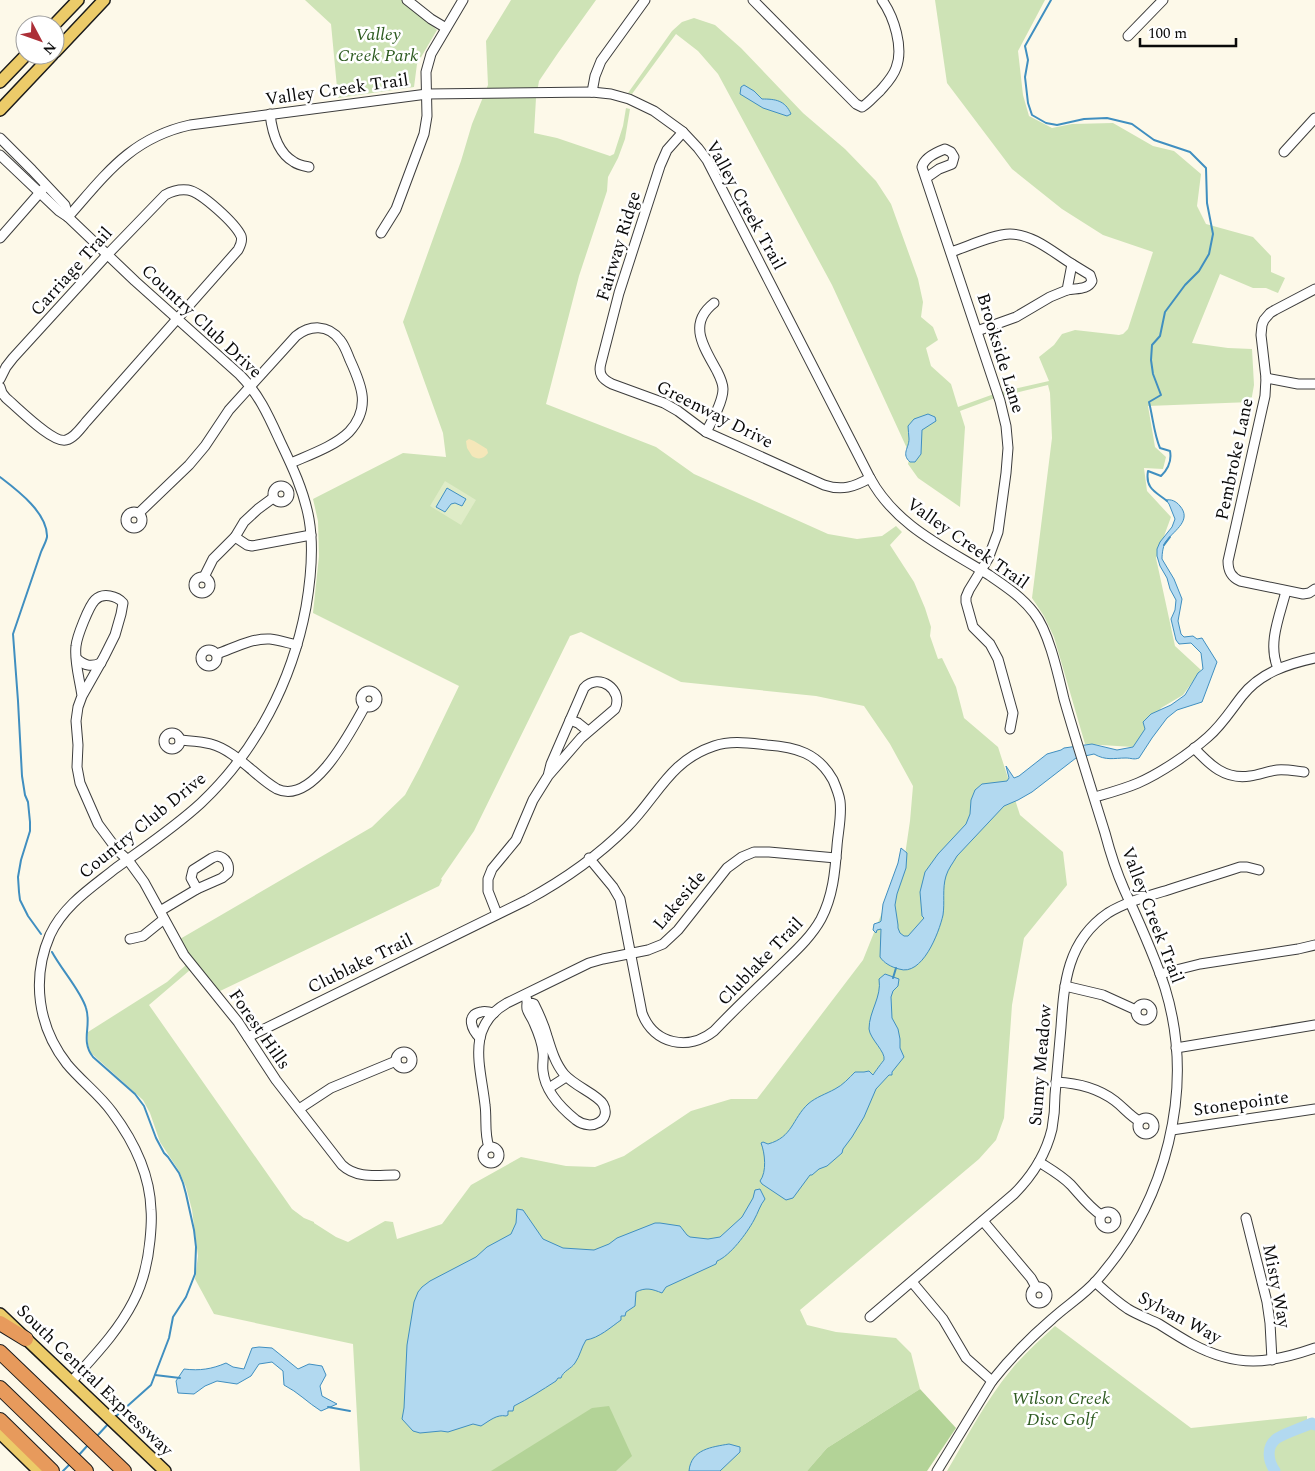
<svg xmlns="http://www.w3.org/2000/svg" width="1315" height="1471" font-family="Spectral,serif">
<rect width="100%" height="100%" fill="#fdf9e9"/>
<g fill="#cee3b6">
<polygon points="305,0 403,0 437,30 417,64 414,87 338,98 331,24"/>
<polygon points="511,0 596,0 558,53 539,81 536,98 534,133 557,138 610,156 614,154 623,126 626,108 630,109 625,139 618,158 608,177 607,191 579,276 546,404 656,447 694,474 828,534 857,539 882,536 896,526 902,532 890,545 914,582 925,608 931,627 930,636 938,659 942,658 956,687 964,718 998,747 1020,815 1063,852 1067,885 1024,938 1012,1005 1004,1118 996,1140 979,1159 800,1310 807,1325 836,1332 896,1338 911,1353 920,1389 827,1448 807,1471 360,1471 353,1344 214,1314 195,1279 198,1256 192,1210 186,1187 179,1171 160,1142 150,1113 143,1100 91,1053 88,1044 88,1032 167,982 186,965 190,970 149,1005 292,1209 304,1218 314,1222 314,1223 336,1237 348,1242 385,1221 393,1222 397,1239 442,1224 471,1185 521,1157 566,1166 595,1167 624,1156 691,1111 731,1099 757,1099 863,960 905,855 910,821 913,786 890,744 864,706 816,696 681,682 581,632 570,636 474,831 441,879 442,880 439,886 218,992 193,961 180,939 372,827 405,795 420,767 459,686 313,613 319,556 318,521 313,499 403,453 446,457 443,433 403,322 461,161 472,124 488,85 486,41"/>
<polygon points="935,0 1045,0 1018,51 1023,95 1029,116 1052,128 1072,124 1113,123 1153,146 1174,151 1201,174 1197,206 1206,224 1253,237 1271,256 1271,272 1285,278 1278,293 1266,288 1253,288 1220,274 1192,343 1228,348 1252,349 1254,385 1251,402 1148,406 1155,447 1166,457 1163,469 1144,468 1147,491 1171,517 1156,558 1175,646 1201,670 1183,695 1161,708 1133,747 1085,744 1054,637 1044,616 1032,598 1052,438 1050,393 1048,385 1002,396 1001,392 1049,381 1039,357 1054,345 1062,334 1075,330 1119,335 1123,334 1128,329 1153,252 1103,235 1062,209 1012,169 947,83"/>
<polygon points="694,18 715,25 741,48 803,113 845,149 876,181 891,204 918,279 923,302 921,317 933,327 938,340 926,348 931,366 951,384 958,407 994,394 995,398 960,411 965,427 960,507 918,478 908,464 910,455 832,285 718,74 698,51 676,34 632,94 628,93 672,31 682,22"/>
<path d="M1055 1326 1191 1428 1307 1416V1426H1315V1471H947C967 1437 986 1400 1011 1370 1024 1354 1040 1340 1055 1326Z"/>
</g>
<g fill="#b3d397">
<polygon points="920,1389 956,1428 927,1471 807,1471 827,1448"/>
<polygon points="609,1406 632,1456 616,1471 491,1471 592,1408"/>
</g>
<path fill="#f5e7b9" d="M469 439 474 441 487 449 488 453C484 459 478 460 472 456L467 448 466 441Z"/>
<polygon fill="#dfecc7" points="445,481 476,500 461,525 430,506"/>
<g fill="#b2d9f0" stroke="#408fc0">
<path d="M744 85 754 91 762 99C775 99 785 100 791 114L787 116 763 108 740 94 741 87Z"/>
<path d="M928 414 935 417 936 421 922 430 921 454 915 462H910C901 454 909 448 909 439 909 435 908 430 908 426L914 419Z"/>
<polygon points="447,488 466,499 462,506 455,503 451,504 445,512 436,507"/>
<path d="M1166 500C1171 499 1176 501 1180 506 1192 520 1175 530 1167 540 1163 544 1162 554 1162 559L1174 579 1182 599 1178 621 1181 634 1184 637 1193 636 1197 639 1202 638 1217 662 1202 702 1177 710 1167 718 1152 738 1139 758C1134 760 1131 758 1126 758 1114 758 1106 761 1094 754L1076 758 1032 792 1018 800 1004 806 957 856C953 863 948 869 946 876 942 889 945 902 943 915 939 933 922 977 899 969 891 967 884 963 880 957L881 929 877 930 876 933 873 930 874 924 880 922 881 921 883 904 898 863 901 848 907 853 906 868 897 894 895 905 898 925V928L900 933 904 936H908L924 918 922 916 920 892 925 872 938 854 966 824 970 814 971 800 975 790 982 784 1007 781 1009 778 1006 766 1014 778 1019 776 1047 754 1061 750 1064 748 1092 744 1117 750 1133 747 1145 729 1143 722 1151 714 1171 705 1185 695 1198 673 1203 669 1201 653 1191 643 1179 644 1176 640 1171 619 1175 610 1176 600 1170 589 1167 578 1160 566 1157 556V549L1160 542 1172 527 1175 519 1169 504Z"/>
<path d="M885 974 899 979 898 986 893 991 891 997 892 1018 898 1029 900 1039V1048L904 1057 892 1072V1075H889L876 1089 864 1117 852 1137 843 1149 842 1153 827 1166 819 1169 812 1175H810L793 1198 786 1200 762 1184 760 1181C767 1172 765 1153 761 1143L763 1142 768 1144C793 1137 792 1119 808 1104 816 1097 826 1094 835 1089 843 1085 849 1078 855 1072H864L869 1071 873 1075C874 1073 883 1061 884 1060 886 1052 870 1039 869 1029 869 1011 882 997 879 979Z"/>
<path d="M760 1189 765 1199C760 1205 758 1213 754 1220 747 1233 730 1256 717 1261L716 1264 666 1287 662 1293C652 1289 646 1287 636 1292L635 1306 626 1312 625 1316H621V1320C611 1327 599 1338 586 1340 581 1348 580 1356 575 1363 571 1369 563 1371 561 1378H558L556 1381C542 1390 528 1399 514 1406L513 1411H508V1415L506 1416C497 1414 489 1421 481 1426L473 1424 448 1432 441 1431 420 1433 413 1431 402 1419 404 1408 407 1345 414 1302 418 1292 422 1287 430 1281 476 1257 487 1247 511 1234 516 1223 517 1209 523 1210 543 1239 563 1248 594 1250 609 1244 617 1238 655 1223H660L680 1226 687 1235 690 1237 708 1239 720 1237 742 1217 753 1198 755 1190Z"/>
<path d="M259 1347 272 1348 298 1369 309 1364 322 1366 326 1375 320 1386 322 1396 337 1404 321 1411C308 1403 298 1392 284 1385L283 1371 272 1362 259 1364 251 1376 237 1384 217 1381 205 1386 194 1394 178 1393 176 1381 184 1369C200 1371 212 1369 226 1363L233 1367 244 1369 252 1348Z"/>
<path d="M729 1444 740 1447V1452L720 1471H689C691 1449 712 1447 729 1444Z"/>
</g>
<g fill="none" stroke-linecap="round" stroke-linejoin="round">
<g stroke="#408fc0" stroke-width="2">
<path d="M1051 0 1025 46 1028 60 1025 77 1028 103 1032 115 1046 123 1057 125 1084 119 1107 118 1132 124 1154 140 1190 152 1206 168 1207 203 1213 234 1209 254 1199 271 1185 285 1165 312 1160 336 1152 345 1151 360 1153 374 1161 395 1149 402C1153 418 1154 434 1160 448L1170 451C1172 461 1168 469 1161 476L1148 471C1145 489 1156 492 1167 501"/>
<path d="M0 477C17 490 48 513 47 537 46 542 43 547 41 552L13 634 18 701 22 776 25 795 28 802 30 822V831L21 860 18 877 19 892 20 900 28 916 41 934"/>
<polyline points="1164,545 1170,537"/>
<path d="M52 952C61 969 81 991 86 1008 92 1026 80 1040 93 1057L135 1094 144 1106 156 1138 164 1153 168 1157 179 1173 183 1183 186 1194 194 1230 196 1247 195 1274 186 1297 173 1317 169 1338 151 1385 114 1418"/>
<polyline points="893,978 896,968"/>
<polyline points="155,1375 180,1378"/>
<polyline points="328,1407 350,1411"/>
<polyline points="97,1436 109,1423"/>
<polyline points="78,1456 88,1445"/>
<polyline points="63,1471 71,1463"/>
</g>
<path stroke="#b2d9f0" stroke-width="11" d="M1275 1471C1268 1461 1266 1447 1276 1439 1282 1434 1304 1427 1312 1423L1315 1425"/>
<defs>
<g id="minor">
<polyline points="407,0 431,19 446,28"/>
<path d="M753 0 856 104 862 107C869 103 874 96 880 91 886 84 893 77 896 68 904 48 894 17 882 0"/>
<polyline points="1128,36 1163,0"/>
<polyline points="592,92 595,76 601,61 645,0"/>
<path d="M270 114C272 131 278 153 294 162 298 165 304 166 309 167"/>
<path d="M683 132 667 150 660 166 619 293 601 363C598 374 602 379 612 384L664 403 678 411 706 432 824 485C842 491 854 487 870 478"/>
<polyline points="0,138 32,170 65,205 68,217"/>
<polyline points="1284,152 1315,118"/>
<path d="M0 155 59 211 68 217 135 281 240 375C259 394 269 417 280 441 292 466 304 491 309 519 314 548 311 578 306 607 292 682 256 751 201 803 175 827 145 847 116 868 91 888 64 905 50 935 31 979 38 1027 67 1064 81 1081 99 1094 112 1112 133 1140 150 1175 151 1210 152 1220 151 1230 150 1240 148 1261 143 1283 133 1302 117 1333 93 1357 71 1382"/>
<path d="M926 178 939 169 952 164 954 157 951 152 945 149C937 152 924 158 922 167L1000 401 1006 426 1008 448 1006 473 998 532 988 559 969 590 966 597V602L973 627 990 644 998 659 1013 713 1010 729"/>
<path d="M68 217C106 174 131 138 190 125L427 94 592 92 611 94 629 99 654 111 683 132 698 148 707 160 870 478C896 526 944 547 989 575 1005 586 1022 597 1034 613 1049 632 1058 674 1064 699 1077 744 1091 788 1105 833 1110 852 1116 871 1124 889 1139 922 1154 954 1165 988 1196 1089 1166 1202 1097 1280 1084 1295 1066 1306 1052 1319 1030 1338 1010 1358 992 1381L937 1471"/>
<polyline points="381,233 396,209 424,134 427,116 426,72 431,54 463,0"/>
<polyline points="0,238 43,189"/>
<path d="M951 252C967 247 994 234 1010 234 1033 234 1054 253 1072 264L1067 290 1050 297 1016 317 977 331"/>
<path d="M1315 289 1275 310 1270 313 1264 320 1262 325 1261 335 1266 378 1265 396 1228 561C1228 571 1231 577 1240 581L1303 594 1309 593 1315 589"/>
<path d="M1067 290C1076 288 1088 290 1092 281L1090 275 1072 264"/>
<polyline points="1266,378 1298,384 1315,384"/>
<path d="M0 379 6 367 13 358 107 255 165 195C172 191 180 189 188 190 201 192 235 223 241 236 243 241 240 246 238 250L86 422C81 428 74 438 66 440 53 444 17 407 6 398L2 393 0 387"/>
<path d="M706 432C712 421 723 402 723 389 723 383 720 377 717 371 704 347 687 324 714 303"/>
<circle cx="281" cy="494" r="8"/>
<circle cx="134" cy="520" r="8"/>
<path d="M139 513 189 465 205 446 229 410 296 336C310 325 328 324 340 340 345 346 347 353 350 360 362 386 371 408 349 432 335 446 309 455 291 463"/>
<polyline points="235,537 247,545 252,546 311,535"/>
<circle cx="202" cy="585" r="8"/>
<polyline points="204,577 213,559 235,537 244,522 258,509 273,498"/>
<circle cx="209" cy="658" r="8"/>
<path d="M217 654C234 648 251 638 270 639 279 640 288 643 297 645"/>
<path d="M77 659C85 666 91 667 101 663"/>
<path d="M1278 668C1267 644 1280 615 1286 591"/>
<circle cx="369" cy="699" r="8"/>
<path d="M82 696C80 680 74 662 76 646 77 636 89 606 95 600 103 592 117 596 123 603L121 614 115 635 104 657 82 696 78 707 76 721 78 745 77 767 80 783 98 824 118 851 128 860 144 882 184 955 238 1022 276 1080 342 1165C357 1179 377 1175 395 1175"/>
<polyline points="570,720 578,723 588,731"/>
<circle cx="172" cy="741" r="8"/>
<path d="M180 740C190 741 201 741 211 744 226 748 240 760 252 770 260 777 268 784 277 789 313 806 351 731 365 706"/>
<path d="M1194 748C1210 765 1225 780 1250 776 1259 775 1268 771 1277 770 1285 769 1295 771 1304 772"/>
<path d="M1095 797C1109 793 1124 789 1138 783 1161 773 1190 753 1208 737 1222 725 1231 710 1242 696 1260 673 1287 664 1315 658"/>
<path d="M217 856C226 857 230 865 228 873L222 878 197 889 191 878 193 870 212 858Z"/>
<polyline points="160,911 197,889"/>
<path d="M497 914 488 891V879L492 869 516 840 533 800 548 776 581 738 615 709C624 690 599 672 584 688L551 764 548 776"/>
<polyline points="130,939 143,936 164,919"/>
<polyline points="1160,974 1200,964 1298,949 1315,945"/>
<polyline points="1065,986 1103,995 1136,1010"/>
<path d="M525 995C529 1003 526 1002 527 1009 528 1013 532 1018 534 1023 538 1032 542 1042 543 1052 544 1058 542 1064 543 1071 545 1091 561 1108 576 1120 592 1132 612 1120 603 1104 597 1094 574 1086 564 1074 555 1063 551 1049 547 1036 544 1025 539 1014 534 1004L528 1002"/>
<circle cx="1144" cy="1012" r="8"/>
<path d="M248 1037 527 900C562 881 599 855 627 827 658 796 669 761 714 746 731 740 749 743 767 745 796 747 818 753 833 780 836 787 839 794 840 801 842 816 838 832 837 846 835 872 833 896 821 919 810 939 792 954 776 970 755 990 734 1010 714 1031 689 1051 654 1045 642 1013L620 899 613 887 589 858"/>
<path d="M480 1038C472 1030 465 1015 481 1012 485 1011 490 1012 494 1013"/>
<polyline points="1176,1048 1315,1025"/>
<circle cx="404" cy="1060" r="8"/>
<path d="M1056 1082C1078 1083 1098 1088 1115 1101 1124 1108 1130 1116 1139 1121"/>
<polyline points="549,1088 566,1077"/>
<polyline points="299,1109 331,1088 396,1061"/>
<circle cx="1146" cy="1126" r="8"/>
<polyline points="1172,1130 1315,1109"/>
<circle cx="491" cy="1155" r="8"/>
<path d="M489 1147C484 1133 487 1119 485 1105 481 1067 465 1027 507 1003L589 963 603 959 648 950 663 944 678 930 727 868 742 857 754 852H769L836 858"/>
<path d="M1039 1162C1050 1169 1061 1175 1071 1185 1081 1196 1089 1207 1101 1215"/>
<circle cx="1108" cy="1220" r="8"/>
<polyline points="1246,1218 1267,1302 1270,1323 1272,1360"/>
<polyline points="983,1221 1031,1278 1036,1287"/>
<polyline points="912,1282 943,1319 966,1358 992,1381"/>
<path d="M1095 1282C1106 1292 1116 1301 1128 1309 1138 1315 1149 1319 1159 1324 1170 1331 1181 1338 1192 1344 1237 1368 1269 1364 1315 1348"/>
<circle cx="1039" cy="1295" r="8"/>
<path d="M870 1317 1014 1194C1032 1176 1046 1154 1052 1129 1054 1118 1055 1107 1055 1095 1057 1073 1059 1050 1061 1027 1064 983 1067 941 1108 913 1126 902 1148 896 1168 890 1192 882 1216 875 1240 867H1247L1259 870"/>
</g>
<g id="major">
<polyline points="54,25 78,0"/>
<polyline points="55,52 104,0"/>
<polyline points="0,82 26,55"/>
<polyline points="0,110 52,55"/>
<polyline points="0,1314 165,1471"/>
<polyline points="0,1433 39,1471"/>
</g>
<g id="highway">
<polyline points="0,1323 26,1339"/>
<polyline points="0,1352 124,1471"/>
<polyline points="0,1388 86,1471"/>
<polyline points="0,1420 52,1471"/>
</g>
</defs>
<use href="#minor" stroke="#3d3d3d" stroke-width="11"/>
<use href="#major" stroke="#1b1b1b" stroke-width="14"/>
<use href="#highway" stroke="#1b1b1b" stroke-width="16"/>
<use href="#minor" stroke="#fff" stroke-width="9"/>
<use href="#major" stroke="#eccb69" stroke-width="11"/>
<use href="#highway" stroke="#e79a5c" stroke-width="14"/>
</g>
<g text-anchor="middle" stroke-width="5" stroke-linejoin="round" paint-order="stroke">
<g font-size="18" font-style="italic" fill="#2e5b21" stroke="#fff">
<text x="378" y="40">Valley<tspan x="378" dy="21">Creek Park</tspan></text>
<text x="1061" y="1404">Wilson Creek<tspan x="1061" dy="21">Disc Golf</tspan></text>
</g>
<g font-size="18" fill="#0a0a0a" stroke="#fff">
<text transform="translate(337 89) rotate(-8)" y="6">Valley Creek Trail</text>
<text transform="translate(746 205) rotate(61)" y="6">Valley Creek Trail</text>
<text transform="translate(618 246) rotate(-73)" y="6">Fairway Ridge</text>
<text transform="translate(71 271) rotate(-48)" y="6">Carriage Trail</text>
<text transform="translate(202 321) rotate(43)" y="6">Country Club Drive</text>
<text transform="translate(1001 353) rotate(73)" y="6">Brookside Lane</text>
<text transform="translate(715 414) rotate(27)" y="6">Greenway Drive</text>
<text transform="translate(1234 459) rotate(-78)" y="6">Pembroke Lane</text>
<text transform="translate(968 543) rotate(35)" y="6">Valley Creek Trail</text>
<text transform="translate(142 825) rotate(-39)" y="6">Country Club Drive</text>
<text transform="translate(679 900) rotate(-50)" y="6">Lakeside</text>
<text transform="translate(1153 915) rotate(69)" y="6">Valley Creek Trail</text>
<text transform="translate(760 961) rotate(-46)" y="6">Clublake Trail</text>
<text transform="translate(360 963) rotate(-26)" y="6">Clublake Trail</text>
<text transform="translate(260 1029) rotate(55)" y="6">Forest Hills</text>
<text transform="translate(1040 1065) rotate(-85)" y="6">Sunny Meadow</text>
<text transform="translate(1241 1103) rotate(-8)" y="6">Stonepointe</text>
<text transform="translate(1277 1286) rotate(79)" y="6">Misty Way</text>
<text transform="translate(1180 1317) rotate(28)" y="6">Sylvan Way</text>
<text transform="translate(95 1380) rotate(44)" y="6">South Central Expressway</text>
</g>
</g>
<g transform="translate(40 40) rotate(131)"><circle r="24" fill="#ffffff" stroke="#9d9d9d"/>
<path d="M0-4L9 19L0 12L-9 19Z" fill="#ac2f37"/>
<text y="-8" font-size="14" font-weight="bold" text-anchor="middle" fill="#0a0a0a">N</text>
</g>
<path d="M1140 38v8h96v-8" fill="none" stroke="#0a0a0a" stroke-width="2.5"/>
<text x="1148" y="38" font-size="15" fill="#0a0a0a" stroke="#ffffff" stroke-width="4" paint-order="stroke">100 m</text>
</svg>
